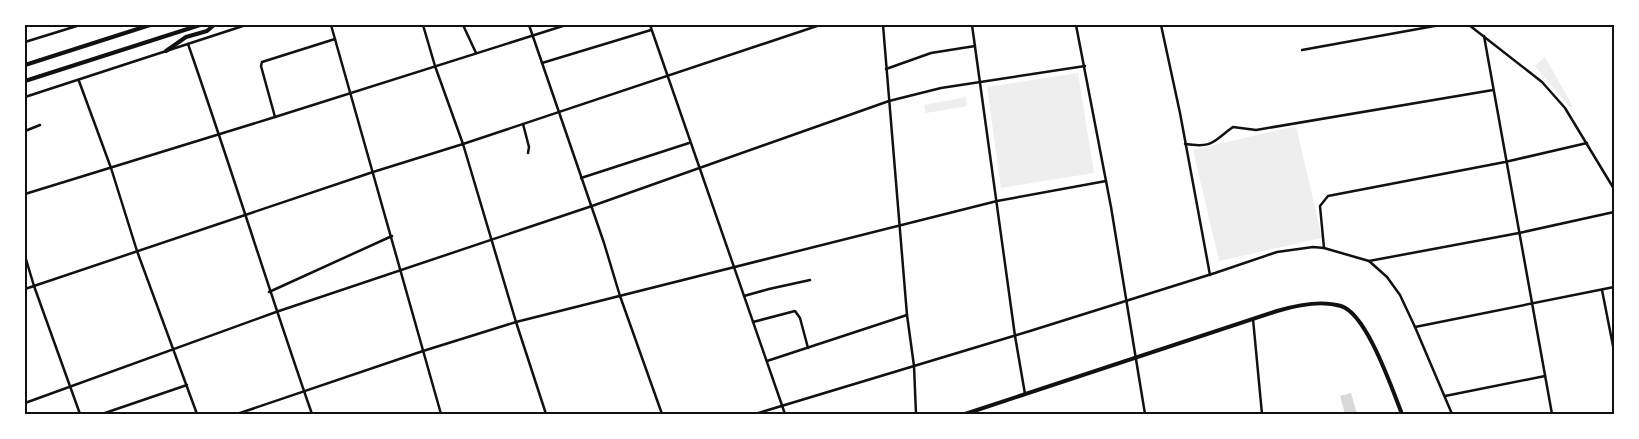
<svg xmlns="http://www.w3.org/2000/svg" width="1639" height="439" font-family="Manrope,sans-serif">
<rect width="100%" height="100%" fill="#fff"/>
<g fill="#eee">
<polygon points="1545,57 1572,105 1572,110 1535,66"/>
<polygon points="1078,73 1094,173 1001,188 987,87"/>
<polygon points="966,97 967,106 926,113 924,105"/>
<polygon points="1296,126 1322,238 1219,261 1193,150"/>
</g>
<polygon fill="#d9d9d9" points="1351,393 1357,414 1345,414 1340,396"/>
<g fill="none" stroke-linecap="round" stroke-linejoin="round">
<g stroke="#111" stroke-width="2.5">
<polyline points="331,25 441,414"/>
<polyline points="423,25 435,66 463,144 516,322 546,414"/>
<polyline points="463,25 476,53"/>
<polyline points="529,25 604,243 620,296 662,414"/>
<polyline points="650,25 785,414"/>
<polyline points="883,25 907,315 914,366 916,414"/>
<polyline points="972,25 1015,336 1025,394"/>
<polyline points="1076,25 1111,207 1145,414"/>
<polyline points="1161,25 1180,113 1210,275"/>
<polyline points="1469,25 1542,82 1565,108 1614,189"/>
<polyline points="1484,36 1552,414"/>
<polyline points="25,42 80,25"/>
<path d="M188 44C231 167 269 291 312 414"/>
<polyline points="1302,50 1440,25"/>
<polyline points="542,63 651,30"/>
<polyline points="886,69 931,53 975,46"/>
<polyline points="79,81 111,168 137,251 197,414"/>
<polyline points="25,97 246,25"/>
<polyline points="275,117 261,66 262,62 335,39"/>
<polyline points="523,124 529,147 528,153"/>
<polyline points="25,131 40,125"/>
<path d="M1185 144C1214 148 1212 142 1233 127L1256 130 1493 90"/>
<polyline points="581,178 689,143"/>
<polyline points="25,194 275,117 566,25"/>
<polyline points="1324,248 1320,206 1328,196 1505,162 1587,143"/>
<polyline points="25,256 34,286 80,414"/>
<polyline points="1369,261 1519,233 1614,212"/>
<polyline points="25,289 373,172 463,144 820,25"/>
<polyline points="1602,290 1614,351"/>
<polyline points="269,292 392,236"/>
<polyline points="744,296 769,289 810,280"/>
<polyline points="1253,319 1262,414"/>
<polyline points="753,322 795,311 800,318 808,348"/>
<polyline points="1415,327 1614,287"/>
<polyline points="767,361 907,315"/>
<polyline points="1445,396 1545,376"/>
<polyline points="25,403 276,312 592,206 889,101 941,88 1085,66"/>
<polyline points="102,414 187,385"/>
<polyline points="237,414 423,351 516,322 997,201 1106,181"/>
<polyline points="755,414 1030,331 1215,273 1277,252 1313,247 1324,248 1369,261 1387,277 1400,295 1415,327 1452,414"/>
</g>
<g stroke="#111" stroke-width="4">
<polyline points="166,51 186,37 207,31 214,25"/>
<polyline points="25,65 150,25"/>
<polyline points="25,81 200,25"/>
<path d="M965 414 1277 311C1297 305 1321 300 1341 306 1367 314 1392 389 1402 414"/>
</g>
</g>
<rect width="1639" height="439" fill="none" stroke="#ffffff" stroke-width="52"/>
<rect x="26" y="26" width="1587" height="387" fill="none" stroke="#111" stroke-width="2"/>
</svg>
